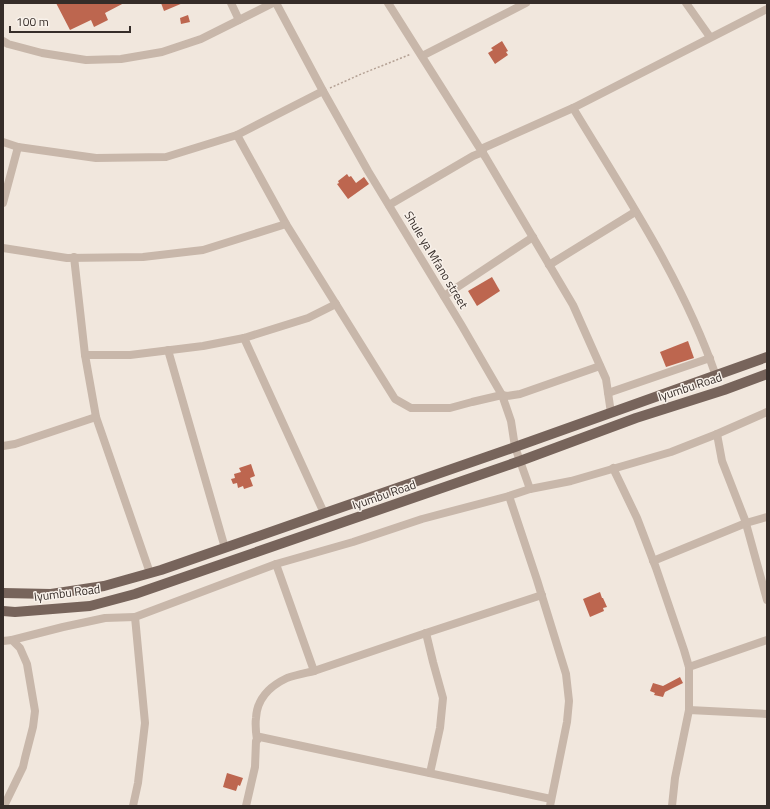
<svg xmlns="http://www.w3.org/2000/svg" width="770" height="809" font-family="'Titillium Web',sans-serif">
<rect width="100%" height="100%" fill="#f1e7dd"/>
<g fill="#bd664f">
<polygon points="56,3 124,3 105,13 108,20 94,27 91,20 70,30"/>
<polygon points="161,3 183,3 164,11"/>
<polygon points="188,15 190,22 181,24 180,18"/>
<polygon points="502,41 508,51 506,52 508,55 495,64 488,53 493,50 491,48"/>
<polygon points="347,174 349,177 351,176 356,183 364,177 369,184 348,199 337,184 339,183 338,181"/>
<polygon points="492,277 500,291 477,306 468,291"/>
<polygon points="688,341 694,358 666,367 660,352"/>
<polygon points="251,464 255,476 250,478 253,486 244,489 243,486 238,488 237,483 233,484 231,479 235,478 234,474 241,472 239,468"/>
<polygon points="600,592 602,598 603,598 607,607 603,608 604,611 590,617 583,599"/>
<polygon points="680,677 683,683 665,692 663,697 654,695 655,693 650,691 653,683 663,686"/>
<polygon points="227,773 243,778 240,786 238,785 236,791 223,787"/>
</g>
<g fill="none" stroke-linecap="round" stroke-linejoin="round">
<polyline stroke="#b4a194" stroke-width="1.5" stroke-dasharray="2 2" stroke-linecap="butt" points="330,88 359,75 411,54"/>
<g stroke="#c8b7aa" stroke-width="8">
<polyline points="231,3 239,20"/>
<polyline points="276,3 323,91 368,171 462,326 502,395 511,421 515,447 530,489"/>
<polyline points="388,3 486,158 573,305 606,379 611,413"/>
<polyline points="686,3 710,37"/>
<polyline points="3,41 8,44 42,53 86,60 121,59 162,52 201,39 273,3"/>
<polyline points="422,56 526,3"/>
<path d="M573 108C625 194 683 280 716 376"/>
<polyline points="237,135 286,224 395,399 411,408 450,408 472,402 502,395 507,396 520,394 600,366"/>
<polyline points="3,142 18,147 96,158 166,157 237,135 323,91"/>
<polyline points="481,149 573,108 767,9"/>
<polyline points="3,203 18,147"/>
<polyline points="389,205 473,156 483,152"/>
<polyline points="3,248 67,258 143,257 203,250 286,224"/>
<polyline points="74,257 85,355 130,355 203,346 244,338 308,318 336,304"/>
<polyline points="549,265 635,212"/>
<polyline points="444,296 533,237"/>
<polyline points="244,338 324,513"/>
<polyline points="168,350 225,548"/>
<polyline points="85,355 96,417 150,573"/>
<polyline points="608,393 672,371 710,358"/>
<polyline points="717,434 722,461 745,520 767,600"/>
<polyline points="3,446 15,444 96,417"/>
<polyline points="613,468 637,518 656,568 684,650 689,667 689,710 675,778 672,806"/>
<polyline points="509,496 537,580 566,674 569,701 567,722 550,806"/>
<polyline points="653,561 746,523 767,517"/>
<polyline points="276,564 314,671 426,633 542,595"/>
<polyline points="426,633 433,662 443,698 440,728 430,773"/>
<polyline points="12,640 63,627 105,618 135,617"/>
<polyline points="3,641 12,640 20,648 27,664 35,711 33,727 25,758 23,767 4,806"/>
<polyline points="689,667 767,640"/>
<polyline points="689,710 767,714"/>
<path d="M257 740C256 733 255 725 256 718 257 698 270 686 287 678 296 675 306 673 314 671"/>
<polyline points="133,806 138,783 145,723 135,617 276,564 353,542 422,519 509,496 530,489 571,481 671,452 717,434 767,412"/>
<polyline points="246,806 255,767 256,741 260,737 551,799"/>
</g>
<g stroke="#77645b" stroke-width="10">
<polyline points="3,593 51,594 104,586 161,570 515,447 767,357"/>
<polyline points="3,611 15,612 90,606 135,594 520,461 636,418 724,390 767,374"/>
</g>
</g>
<g text-anchor="middle" stroke-width="3" stroke-linejoin="round" paint-order="stroke">
<g font-size="12" fill="#362d29" stroke="#f8f1ea">
<text transform="translate(436 260) rotate(59)" y="4">Shule ya Mfano street</text>
<text transform="translate(690 387) rotate(-18)" y="4">Iyumbu Road</text>
<text transform="translate(384 495) rotate(-19)" y="4">Iyumbu Road</text>
<text transform="translate(67 593) rotate(-7)" y="4">Iyumbu Road</text>
</g>
</g>
<rect width="770" height="809" fill="none" stroke="#362d29" stroke-width="8"/>
<path d="M10 26v6h120v-6" fill="none" stroke="#362d29" stroke-width="2"/>
<text x="16" y="26" font-size="12" fill="#362d29" stroke="#f8f1ea" stroke-width="3" paint-order="stroke">100 m</text>
</svg>
